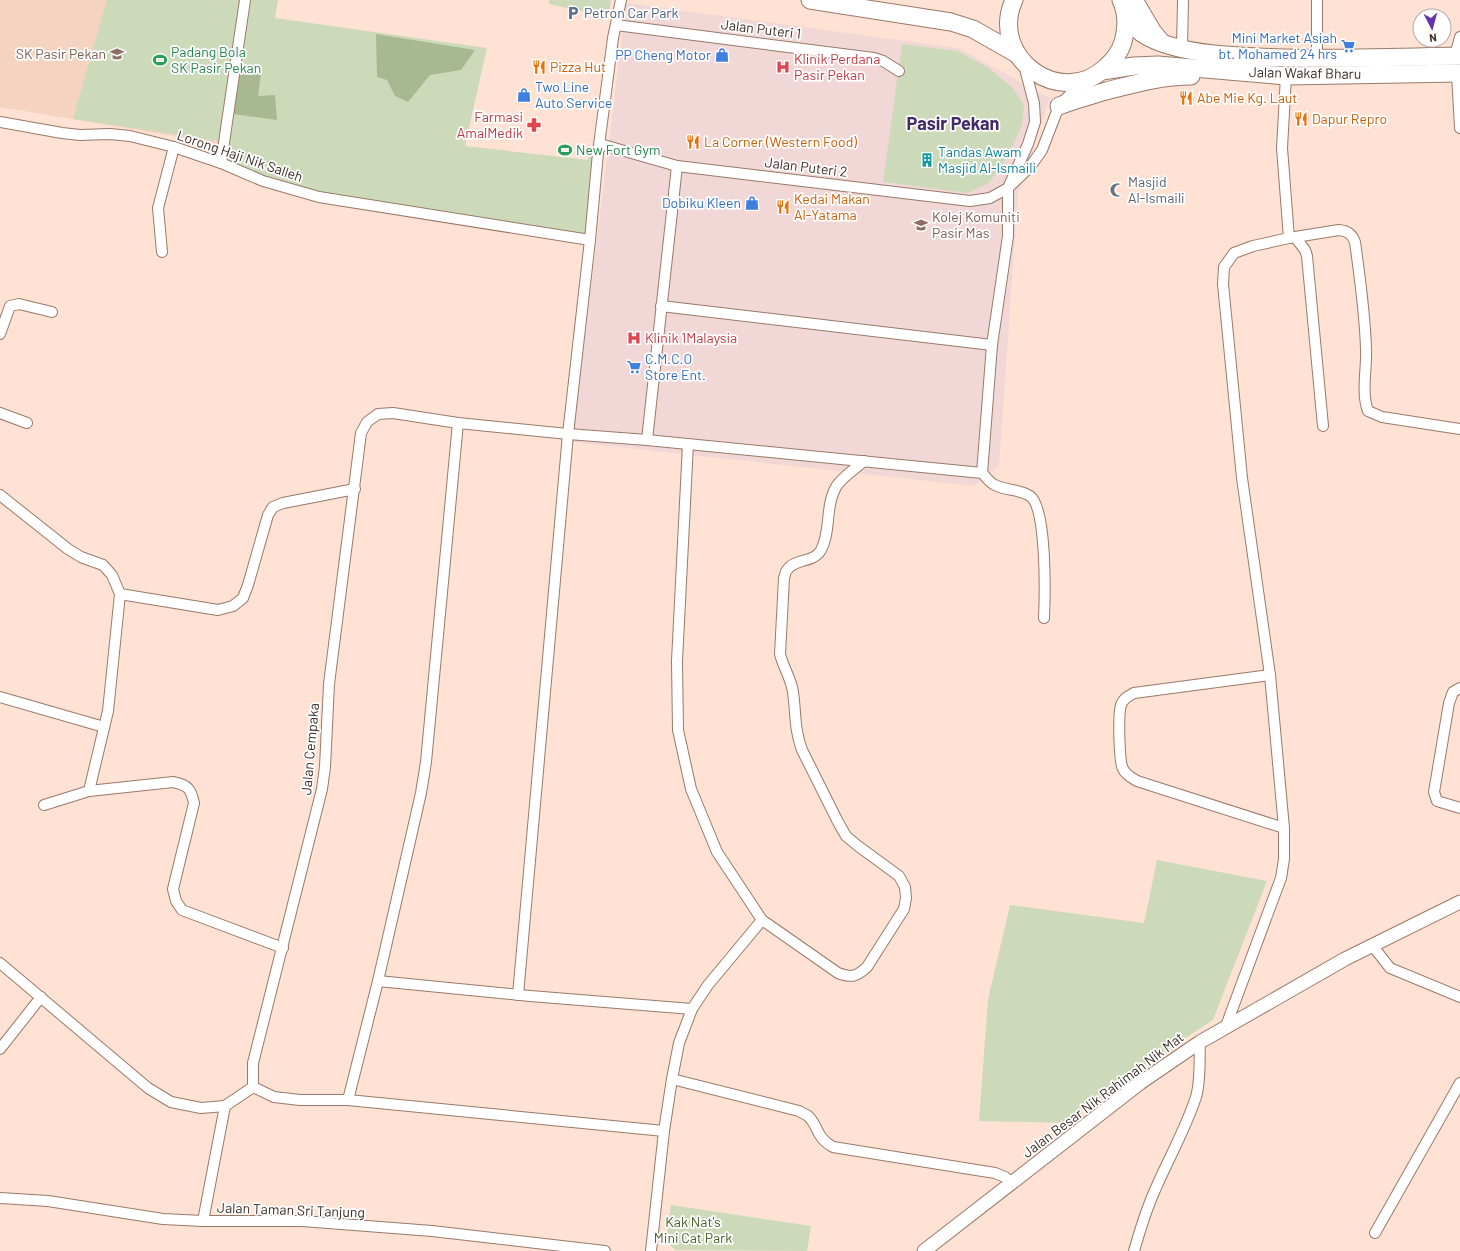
<svg xmlns="http://www.w3.org/2000/svg" width="1460" height="1251" font-family="Barlow,sans-serif">
<rect width="100%" height="100%" fill="#ffe2d3"/>
<polygon fill="#f2d7d7" points="626,3 958,48 1050,98 1018,194 999,467 974,486 572,442"/>
<polygon fill="#f5d3c1" points="0,0 241,0 221,144 0,107"/>
<g fill="#ccdaba">
<polygon points="107,0 240,0 219,141 73,119"/>
<polygon points="245,0 278,0 275,18 487,48 465,146 588,160 589,151 598,153 590,240 319,197 221,163"/>
<polygon points="549,0 611,0 610,9 596,21 598,15 549,4"/>
<polygon points="902,44 957,51 987,67 1013,88 1024,105 1022,125 1008,156 989,183 968,193 883,182"/>
<polygon points="1157,860 1267,881 1213,1020 1135,1071 1066,1123 979,1121 988,999 1010,905 1144,923"/>
<polygon points="671,1205 811,1226 807,1251 675,1250 666,1240"/>
</g>
<g fill="#a8b991">
<polygon points="376,34 475,50 461,70 430,75 408,102 395,96 387,80 377,77"/>
<polygon points="240,71 261,73 258,96 275,95 277,120 233,114"/>
</g>
<g fill="none" stroke-linecap="round" stroke-linejoin="round">
<defs>
<g id="minor">
<polyline points="1317,0 1317,58"/>
<polyline points="616,25 874,58 883,61 899,71"/>
<polyline points="1182,48 1183,0"/>
<polyline points="1455,56 1460,37"/>
<polyline points="1457,74 1460,128"/>
<polyline points="1286,76 1282,148 1289,238"/>
<polyline points="0,122 62,133 80,135 110,134 130,136 174,147 221,163 263,181 319,197 590,240"/>
<polyline points="600,144 677,166 970,201 990,198 1008,188 1030,167 1042,150 1059,106 1082,82"/>
<polyline points="221,163 245,0"/>
<polyline points="1295,237 1305,250 1307,256 1323,426"/>
<polyline points="162,252 158,208 174,147"/>
<polyline points="661,306 992,345"/>
<polyline points="0,334 10,306 19,304 52,312"/>
<polyline points="0,413 27,423"/>
<polyline points="647,440 677,166"/>
<path d="M688 444 677 661 678 730 691 789 717 852 762 920 838 973C852 978 856 977 867 967L904 909 906 898 905 887 899 876 858 846 846 836 838 822 802 750C794 728 796 713 793 692 791 678 783 667 780 654L784 578C785 576 785 572 787 570 795 558 814 563 821 550 831 532 825 506 836 487 841 478 856 468 864 461"/>
<polyline points="982,473 992,345 1008,236 1008,188 1028,144 1035,122 1034,103 1024,65"/>
<polyline points="0,495 68,549 81,557 103,565 112,575 120,594 108,711 89,791"/>
<polyline points="120,594 218,610 233,606 243,598 248,585 268,515 273,507 283,503 355,489"/>
<path d="M1270 675 1134 693C1129 696 1123 698 1121 705 1118 714 1119 762 1123 769 1126 775 1132 778 1137 781L1284 828"/>
<polyline points="1460,688 1453,692 1449,703 1434,792 1437,801 1460,808"/>
<polyline points="0,697 104,727"/>
<path d="M44 805 89 791 173 782C188 785 191 789 194 803L173 889 176 901 182 910 283 948"/>
<polyline points="1372,945 1390,968 1460,997"/>
<polyline points="0,963 148,1088 171,1102 201,1108 225,1106 253,1087"/>
<polyline points="378,981 530,996 692,1009 708,985 762,920"/>
<polyline points="518,995 568,434 590,240 598,153 613,38 621,0"/>
<path d="M1226 1026 1281 878 1284 859V828L1270 675 1242 478 1223 284 1224 267 1234 253 1253 246 1289 238 1339 230C1348 231 1352 234 1355 242 1360 278 1365 313 1366 349 1367 368 1361 393 1368 411L1382 417 1460 429"/>
<polyline points="0,1049 41,997"/>
<path d="M672 1079 799 1111C802 1113 805 1114 808 1116 819 1126 815 1137 833 1147L995 1173 1005 1177 1012 1183"/>
<path d="M253 1087V1063L322 789 325 767 329 684 361 433 367 422 378 414 393 413 458 423 568 434 647 440 982 473C986 477 990 483 995 485 1006 491 1020 489 1030 496 1047 508 1045 596 1044 618"/>
<polyline points="253,1087 274,1097 300,1100 348,1100 664,1131"/>
<polyline points="348,1100 378,981 421,793 426,762 458,423"/>
<polyline points="0,1198 48,1201 163,1219 203,1221 302,1221 432,1231 605,1251"/>
<polyline points="203,1221 225,1106"/>
<polyline points="1375,1233 1460,1083"/>
<polyline points="651,1251 664,1131 672,1079 679,1043 692,1009"/>
<path d="M1134 1251C1140 1230 1146 1210 1155 1190 1168 1160 1186 1128 1196 1097 1201 1080 1199 1060 1200 1042"/>
</g>
<polyline id="tertiary" points="924,1251 1140,1083 1200,1042 1345,959 1460,902"/>
<g id="primary">
<path d="M1126 16C1132 24 1138 32 1148 37 1184 56 1246 57 1287 58 1345 59 1402 57 1460 56"/>
<polyline points="1102,71 1134,66 1158,65 1286,76 1460,73"/>
<path d="M1059 106C1074 100 1090 96 1106 91 1134 84 1161 76 1191 76"/>
</g>
<g id="trunk">
<polyline points="810,0 951,22 973,29 1017,54"/>
<path d="M1014 0C988 57 1061 110 1106 67 1114 60 1120 52 1123 42 1127 28 1127 13 1121 0"/>
<polyline points="1134,0 1153,32 1162,43"/>
</g>
</defs>
<use href="#minor" stroke="#9a7968" stroke-width="12"/>
<use href="#tertiary" stroke="#9a7968" stroke-width="15"/>
<use href="#primary" stroke="#9a7968" stroke-width="19"/>
<use href="#trunk" stroke="#9a7968" stroke-width="19"/>
<use href="#minor" stroke="#fff" stroke-width="10"/>
<use href="#tertiary" stroke="#fff" stroke-width="13"/>
<use href="#primary" stroke="#fff" stroke-width="17"/>
<use href="#trunk" stroke="#fff" stroke-width="17"/>
</g>
<defs>
<symbol id="parking-bare" viewBox="-9 -9 18 18"><path d="M-3.5-5.5H1a3.5 3.5 0 0 1 0 7H-1V5.5H-3.5ZM-1-3.4V-.6H.8a1.4 1.4 0 0 0 0-2.8Z" fill="#5c6f8a" stroke="#fff" stroke-width="2.5" paint-order="stroke"/></symbol>
<symbol id="supermarket-bare" viewBox="-9 -9 18 18"><path d="M-6-5.5h2.5l.6 2H6L4.5 2H-2.5L-4.4-4H-6ZM-1.5 3.2a1.3 1.3 0 1 0 .1 0ZM3 3.2a1.3 1.3 0 1 0 .1 0Z" fill="#3f7fe0" stroke="#fff" stroke-width="2.5" paint-order="stroke"/></symbol>
<symbol id="school-bare" viewBox="-9 -9 18 18"><path d="M0-5L7-2L0 1L-7-2ZM-4 1L0 2.5L4 1V4Q0 6-4 4Z" fill="#8d6e63" stroke="#fff" stroke-width="2.5" paint-order="stroke"/></symbol>
<symbol id="shop-bare" viewBox="-9 -9 18 18"><path d="M-5-2.5h2.3a2.7 3.5 0 0 1 5.4 0H5L5.5 6h-11ZM-1.5-2.5h3a1.5 2.3 0 0 0-3 0Z" fill="#3f7fe0" stroke="#fff" stroke-width="2.5" paint-order="stroke"/></symbol>
<symbol id="stadium-bare" viewBox="-9 -9 18 18"><path d="M0-5a6.5 5 0 1 0 0 10a6.5 5 0 1 0 0-10ZM-3.5-1.8h7v3.6h-7Z" fill="#2e9e5b" stroke="#fff" stroke-width="2.5" paint-order="stroke"/></symbol>
<symbol id="restaurant-bare" viewBox="-9 -9 18 18"><path d="M-5-6h1v4h1v-4h1v4h1v-4h1v5L-1.5 .5V6h-2V.5L-5-1ZM5-6V6H3V1.5H1.5Q1.5-4 5-6Z" fill="#e8710a" stroke="#fff" stroke-width="2.5" paint-order="stroke"/></symbol>
<symbol id="hospital-bare" viewBox="-9 -9 18 18"><path d="M-5-5h3v3.5h4V-5h3V5h-3V1.5h-4V5h-3Z" fill="#e0444e" stroke="#fff" stroke-width="2.5" paint-order="stroke"/></symbol>
<symbol id="pharmacy-bare" viewBox="-9 -9 18 18"><path d="M-2-6h4v4h4v4h-4v4h-4v-4h-4v-4h4Z" fill="#e0444e" stroke="#fff" stroke-width="2.5" paint-order="stroke"/></symbol>
<symbol id="building-bare" viewBox="-9 -9 18 18"><path d="M-4-6H4V6H1V3H-1V6H-4ZM-2.5-4.3h1.7v1.8h-1.7ZM.8-4.3h1.7v1.8H.8ZM-2.5-1h1.7V.8h-1.7ZM.8-1h1.7V.8H.8Z" fill="#0f9aa8" stroke="#fff" stroke-width="2.5" paint-order="stroke"/></symbol>
<symbol id="mosque-bare" viewBox="-9 -9 18 18"><path d="M3.5-4.9A6 6 0 1 0 3.5 4.9A5 5 0 1 1 3.5-4.9Z" fill="#6b7280" stroke="#fff" stroke-width="2.5" paint-order="stroke"/></symbol>
<symbol id="university-bare" viewBox="-9 -9 18 18"><path d="M0-5L7-2L0 1L-7-2ZM-4 1L0 2.5L4 1V4Q0 6-4 4Z" fill="#8d6e63" stroke="#fff" stroke-width="2.5" paint-order="stroke"/></symbol>
</defs>
<g fill-rule="evenodd">
<use href="#parking-bare" x="563" y="3" width="20" height="20"/>
<use href="#supermarket-bare" x="1338" y="36" width="20" height="20"/>
<use href="#school-bare" x="107" y="44" width="20" height="20"/>
<use href="#shop-bare" x="712" y="45" width="20" height="20"/>
<use href="#stadium-bare" x="150" y="50" width="20" height="20"/>
<use href="#restaurant-bare" x="529" y="57" width="20" height="20"/>
<use href="#hospital-bare" x="773" y="57" width="20" height="20"/>
<use href="#shop-bare" x="514" y="85" width="20" height="20"/>
<use href="#restaurant-bare" x="1176" y="88" width="20" height="20"/>
<use href="#restaurant-bare" x="1291" y="109" width="20" height="20"/>
<use href="#pharmacy-bare" x="524" y="115" width="20" height="20"/>
<use href="#restaurant-bare" x="683" y="132" width="20" height="20"/>
<use href="#stadium-bare" x="555" y="140" width="20" height="20"/>
<use href="#building-bare" x="917" y="150" width="20" height="20"/>
<use href="#mosque-bare" x="1107" y="180" width="20" height="20"/>
<use href="#shop-bare" x="742" y="193" width="20" height="20"/>
<use href="#restaurant-bare" x="773" y="197" width="20" height="20"/>
<use href="#university-bare" x="911" y="215" width="20" height="20"/>
<use href="#hospital-bare" x="624" y="328" width="20" height="20"/>
<use href="#supermarket-bare" x="624" y="357" width="20" height="20"/>
</g>
<g text-anchor="middle" stroke-width="3.5" stroke-linejoin="round" paint-order="stroke">
<g font-size="14" fill="#4e5e75" stroke="#fff" text-anchor="start">
<text x="584" y="18">Petron Car Park</text>
</g>
<g font-size="14" fill="#392b24" stroke="#fff">
<text transform="translate(761 29) rotate(7)" y="5">Jalan Puteri 1</text>
<text transform="translate(1305 73) rotate(1)" y="5">Jalan Wakaf Bharu</text>
<text transform="translate(240 156) rotate(19)" y="5">Lorong Haji Nik Salleh</text>
<text transform="translate(806 167) rotate(7)" y="5">Jalan Puteri 2</text>
<text transform="translate(310 749) rotate(-85)" y="5">Jalan Cempaka</text>
<text transform="translate(1103 1095) rotate(-37)" y="5">Jalan Besar Nik Rahimah Nik Mat</text>
<text transform="translate(291 1210) rotate(2)" y="5">Jalan Taman Sri Tanjung</text>
</g>
<g font-size="14" fill="#366cbe" stroke="#fff" text-anchor="end">
<text x="1337" y="43">Mini Market Asiah<tspan x="1337" dy="16">bt. Mohamed 24 hrs</tspan></text>
<text x="711" y="60">PP Cheng Motor</text>
<text x="535" y="92" text-anchor="start">Two Line<tspan x="535" dy="16">Auto Service</tspan></text>
<text x="741" y="208">Dobiku Kleen</text>
<text x="645" y="364" text-anchor="start">C.M.C.O<tspan x="645" dy="16">Store Ent.</tspan></text>
</g>
<g font-size="14" fill="#27864d" stroke="#fff" text-anchor="start">
<text x="171" y="57">Padang Bola<tspan x="171" dy="16">SK Pasir Pekan</tspan></text>
<text x="576" y="155">New Fort Gym</text>
</g>
<g font-size="14" fill="#785e54" stroke="#fff" text-anchor="end">
<text x="106" y="59">SK Pasir Pekan</text>
<text x="932" y="222" text-anchor="start">Kolej Komuniti<tspan x="932" dy="16">Pasir Mas</tspan></text>
</g>
<g font-size="14" fill="#be3a42" stroke="#fff" text-anchor="start">
<text x="794" y="64">Klinik Perdana<tspan x="794" dy="16">Pasir Pekan</tspan></text>
<text x="523" y="122" text-anchor="end">Farmasi<tspan x="523" dy="16">AmalMedik</tspan></text>
<text x="645" y="343">Klinik 1Malaysia</text>
</g>
<g font-size="14" fill="#c56008" stroke="#fff" text-anchor="start">
<text x="550" y="72">Pizza Hut</text>
<text x="1197" y="103">Abe Mie Kg. Laut</text>
<text x="1312" y="124">Dapur Repro</text>
<text x="704" y="147">La Corner (Western Food)</text>
<text x="794" y="204">Kedai Makan<tspan x="794" dy="16">Al-Yatama</tspan></text>
</g>
<g font-size="14" fill="#0d838f" stroke="#fff" text-anchor="start">
<text x="938" y="157">Tandas Awam<tspan x="938" dy="16">Masjid Al-Ismaili</tspan></text>
</g>
<g font-size="14" fill="#5b616d" stroke="#fff" text-anchor="start">
<text x="1128" y="187">Masjid<tspan x="1128" dy="16">Al-Ismaili</tspan></text>
</g>
<g font-size="14" fill="#4a6026" stroke="#fff">
<text x="693" y="1227">Kak Nat's<tspan x="693" dy="16">Mini Cat Park</tspan></text>
</g>
<g font-size="18" font-weight="bold" fill="#422c67" stroke="#fff">
<text x="953" y="130">Pasir Pekan</text>
</g>
</g>
<g transform="translate(1432 28) rotate(174)"><circle r="19" fill="#ffffff" stroke="#b0aaa7"/>
<path d="M0-3L7 15L0 10L-7 15Z" fill="#6633aa"/>
<text y="-6" font-size="11" font-weight="bold" text-anchor="middle" fill="#392b24">N</text>
</g>
</svg>
